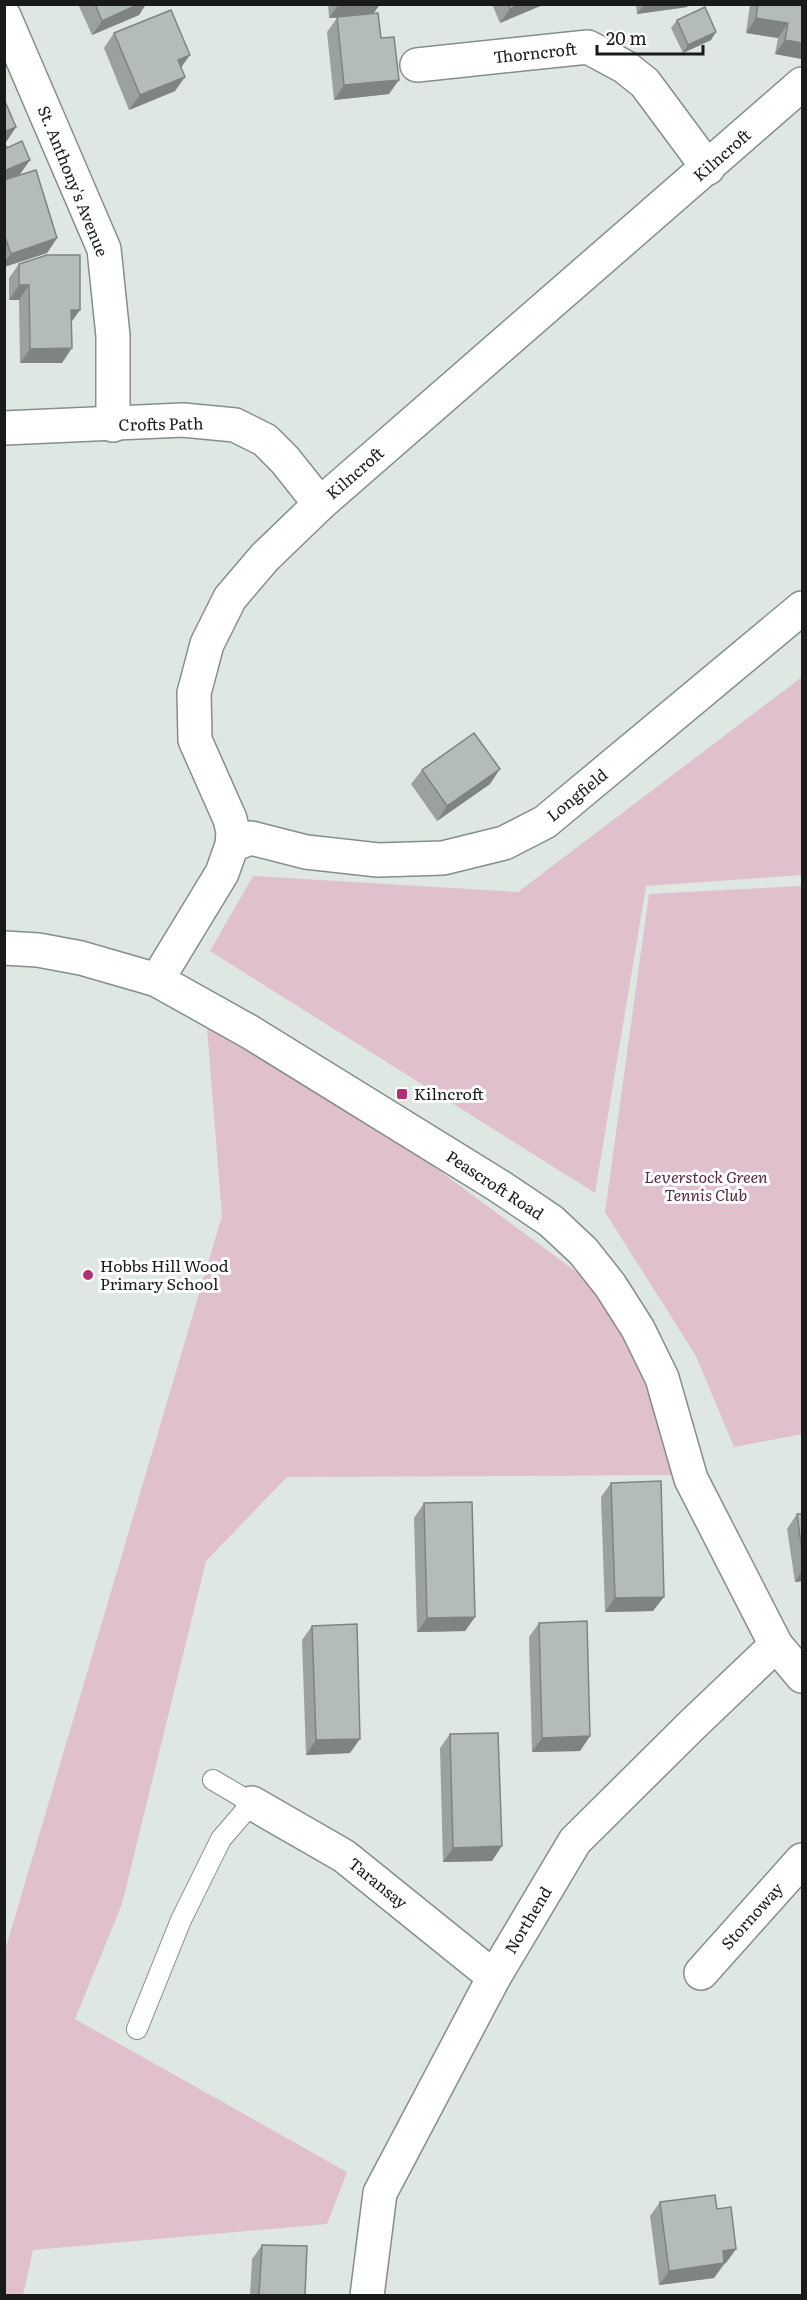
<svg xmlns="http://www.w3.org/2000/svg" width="807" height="2300" font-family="Literata,serif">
<rect width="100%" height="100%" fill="#dee7e2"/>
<g fill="#dfc0cc">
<polygon points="802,677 802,875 646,886 595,1193 210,951 253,876 518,892"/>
<polygon points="802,886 802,1434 734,1447 696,1356 605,1212 649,894"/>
<polygon points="204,990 395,1138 597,1287 658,1380 689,1475 287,1477 206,1561 122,1904 75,2019 347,2172 327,2224 33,2250 23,2295 5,2295 4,1954 222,1216"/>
</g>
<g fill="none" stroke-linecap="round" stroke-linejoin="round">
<defs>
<polyline id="lane" points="137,2029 181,1920 221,1839 252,1803 213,1780"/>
<g id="street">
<polyline points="4,16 104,249 113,336 113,425"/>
<polyline points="417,65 588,47 625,67 645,83 708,168"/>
<polyline points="4,428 183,420 235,425 265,440 285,460 320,504"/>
<polyline points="232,845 251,838 306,852 378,860 443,858 504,843 545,822 802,608"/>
<polyline points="157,980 222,873 232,845 233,832 230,819 195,740 194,693 207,644 230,598 265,557 320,504 802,84"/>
<polyline points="252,1803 344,1856 494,1977"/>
<polyline points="701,1973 802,1860"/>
<polyline points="367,2296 380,2193 494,1977 575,1841 693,1724 776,1645"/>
</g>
<polyline id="secondary" points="4,948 38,950 81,958 157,980 250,1032 499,1186 551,1221 583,1251 610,1285 638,1329 662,1378 691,1479 776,1645 802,1676"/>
</defs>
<use href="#lane" stroke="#868e8a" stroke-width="22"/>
<use href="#street" stroke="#868e8a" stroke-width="36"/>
<use href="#secondary" stroke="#868e8a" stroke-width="36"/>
<use href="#lane" stroke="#fff" stroke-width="20"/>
<use href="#street" stroke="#fff" stroke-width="33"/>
<use href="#secondary" stroke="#fff" stroke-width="33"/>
</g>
<g fill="#9ba29e">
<polygon points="78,4 146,4 139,15 92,35"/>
<polygon points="328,4 380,4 373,14 381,38 389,94 334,100 327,32 337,18 329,18"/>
<polygon points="492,4 545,4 500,23"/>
<polygon points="636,4 689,4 687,7 637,14"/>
<polygon points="750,4 802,4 802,59 775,54 778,38 746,33"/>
<polygon points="677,20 711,40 683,53 671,28"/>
<polygon points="114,33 181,68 175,91 129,110 104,48"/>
<polygon points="4,99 16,127 6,142 5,142 7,148 30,160 20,174 13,177 57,238 47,253 4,267"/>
<polygon points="19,264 72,322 62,363 20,363 19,300 9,300 9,278"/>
<polygon points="422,770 490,784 437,821 411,784"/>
<polygon points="611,1483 653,1611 605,1612 601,1497"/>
<polygon points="424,1503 475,1617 465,1631 417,1632 414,1518"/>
<polygon points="797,1514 802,1514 802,1581 795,1582 787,1529"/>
<polygon points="539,1623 590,1736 580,1751 532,1752 529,1637"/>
<polygon points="312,1626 350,1753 306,1755 302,1640"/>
<polygon points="450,1734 492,1861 443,1862 440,1748"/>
<polygon points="660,2202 717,2209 736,2249 714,2278 659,2285 650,2216"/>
<polygon points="262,2245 305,2295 250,2295 252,2259"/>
</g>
<g fill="#7e8481">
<polygon points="139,4 146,4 139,15 92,35 102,21"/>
<polygon points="339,4 380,4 373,14 329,18"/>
<polygon points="520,4 545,4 500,23 510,9"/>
<polygon points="644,4 689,4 687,7 637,14"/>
<polygon points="756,18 788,23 778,38 746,33"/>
<polygon points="716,32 711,40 683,53 688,45"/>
<polygon points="785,40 802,43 802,59 775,54"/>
<polygon points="190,55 180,69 178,60"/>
<polygon points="185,77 175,91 129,110 140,95"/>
<polygon points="399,80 389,94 334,100 344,85"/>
<polygon points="16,127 6,142 4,142 4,132"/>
<polygon points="30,160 20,174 4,181 4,171"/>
<polygon points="57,238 47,253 4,267 4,262 11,254"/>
<polygon points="19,285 29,285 19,300 9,300"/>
<polygon points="71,310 80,310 70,324"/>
<polygon points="72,348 62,363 20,363 30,349"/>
<polygon points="500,769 490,784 437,821 447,806"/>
<polygon points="802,1571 802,1581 795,1582"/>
<polygon points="664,1597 653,1611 605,1612 615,1598"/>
<polygon points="475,1617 465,1631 417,1632 427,1618"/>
<polygon points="590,1736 580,1751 532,1752 542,1738"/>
<polygon points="360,1739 350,1753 306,1755 316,1740"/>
<polygon points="502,1846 492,1861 443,1862 453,1848"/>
<polygon points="736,2249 726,2263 712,2265 723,2251"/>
<polygon points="724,2263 714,2278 659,2285 669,2271"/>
</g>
<g fill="#b4bcb8" stroke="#7e8481" stroke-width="1.5">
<polygon points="95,4 139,4 102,21"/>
<polygon points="508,4 520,4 510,9"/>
<polygon points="758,4 802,4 802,43 785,40 788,23 756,18"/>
<polygon points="705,7 716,32 688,45 677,20"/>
<polygon points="171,10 190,55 178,60 185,77 140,95 114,33"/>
<polygon points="378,13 381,38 394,37 399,80 344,85 337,17"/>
<polygon points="4,99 16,127 4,132"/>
<polygon points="22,141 30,160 4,171 4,142 7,148"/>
<polygon points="36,170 57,238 11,254 4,234 4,180"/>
<polygon points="47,255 80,255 80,310 71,310 72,348 30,349 29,285 19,285 19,264"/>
<polygon points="474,733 500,769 447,806 422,770"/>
<polygon points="661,1481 664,1597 615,1598 611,1483"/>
<polygon points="472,1502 475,1617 427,1618 424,1503"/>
<polygon points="797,1514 802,1514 802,1551"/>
<polygon points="587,1621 590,1736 542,1738 539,1623"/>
<polygon points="357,1624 360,1739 316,1740 312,1626"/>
<polygon points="498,1733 502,1846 453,1848 450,1734"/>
<polygon points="715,2195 717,2209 731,2207 736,2249 723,2251 724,2263 669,2271 660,2202"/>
<polygon points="262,2245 307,2246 305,2295 259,2295"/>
</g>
<g fill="#b22e75" stroke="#fff" stroke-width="2">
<rect x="396" y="1088" width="12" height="12" rx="3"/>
<circle cx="88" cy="1275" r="6"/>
</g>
<g text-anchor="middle" stroke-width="6" stroke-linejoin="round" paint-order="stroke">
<g font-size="16" fill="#181b19" stroke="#fff">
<text transform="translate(535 53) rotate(-6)" y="6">Thorncroft</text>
<text transform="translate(722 155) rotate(-41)" y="6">Kilncroft</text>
<text transform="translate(73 181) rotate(68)" y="6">St. Anthony's Avenue</text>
<text transform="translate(161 424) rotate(-1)" y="6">Crofts Path</text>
<text transform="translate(355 473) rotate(-41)" y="6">Kilncroft</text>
<text transform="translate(577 795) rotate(-39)" y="6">Longfield</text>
<text transform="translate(495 1185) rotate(33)" y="6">Peascroft Road</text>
<text transform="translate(378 1883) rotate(39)" y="6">Taransay</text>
<text transform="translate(752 1916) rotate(-48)" y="6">Stornoway</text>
<text transform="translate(528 1920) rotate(-59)" y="6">Northend</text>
</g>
<g font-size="16" fill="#181b19" stroke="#fff" text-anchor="start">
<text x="414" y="1100">Kilncroft</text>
<text x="100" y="1272">Hobbs Hill Wood<tspan x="100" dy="18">Primary School</tspan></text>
</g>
<g font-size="16" font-style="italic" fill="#58273e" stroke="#fff">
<text x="706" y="1183">Leverstock Green<tspan x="706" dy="18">Tennis Club</tspan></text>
</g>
</g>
<rect width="807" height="2300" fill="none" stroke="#181b19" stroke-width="12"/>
<path d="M597 45v9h106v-9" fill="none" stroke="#181b19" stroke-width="3"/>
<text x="606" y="45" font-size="18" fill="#181b19" stroke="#ffffff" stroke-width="4.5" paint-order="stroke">20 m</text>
</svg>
